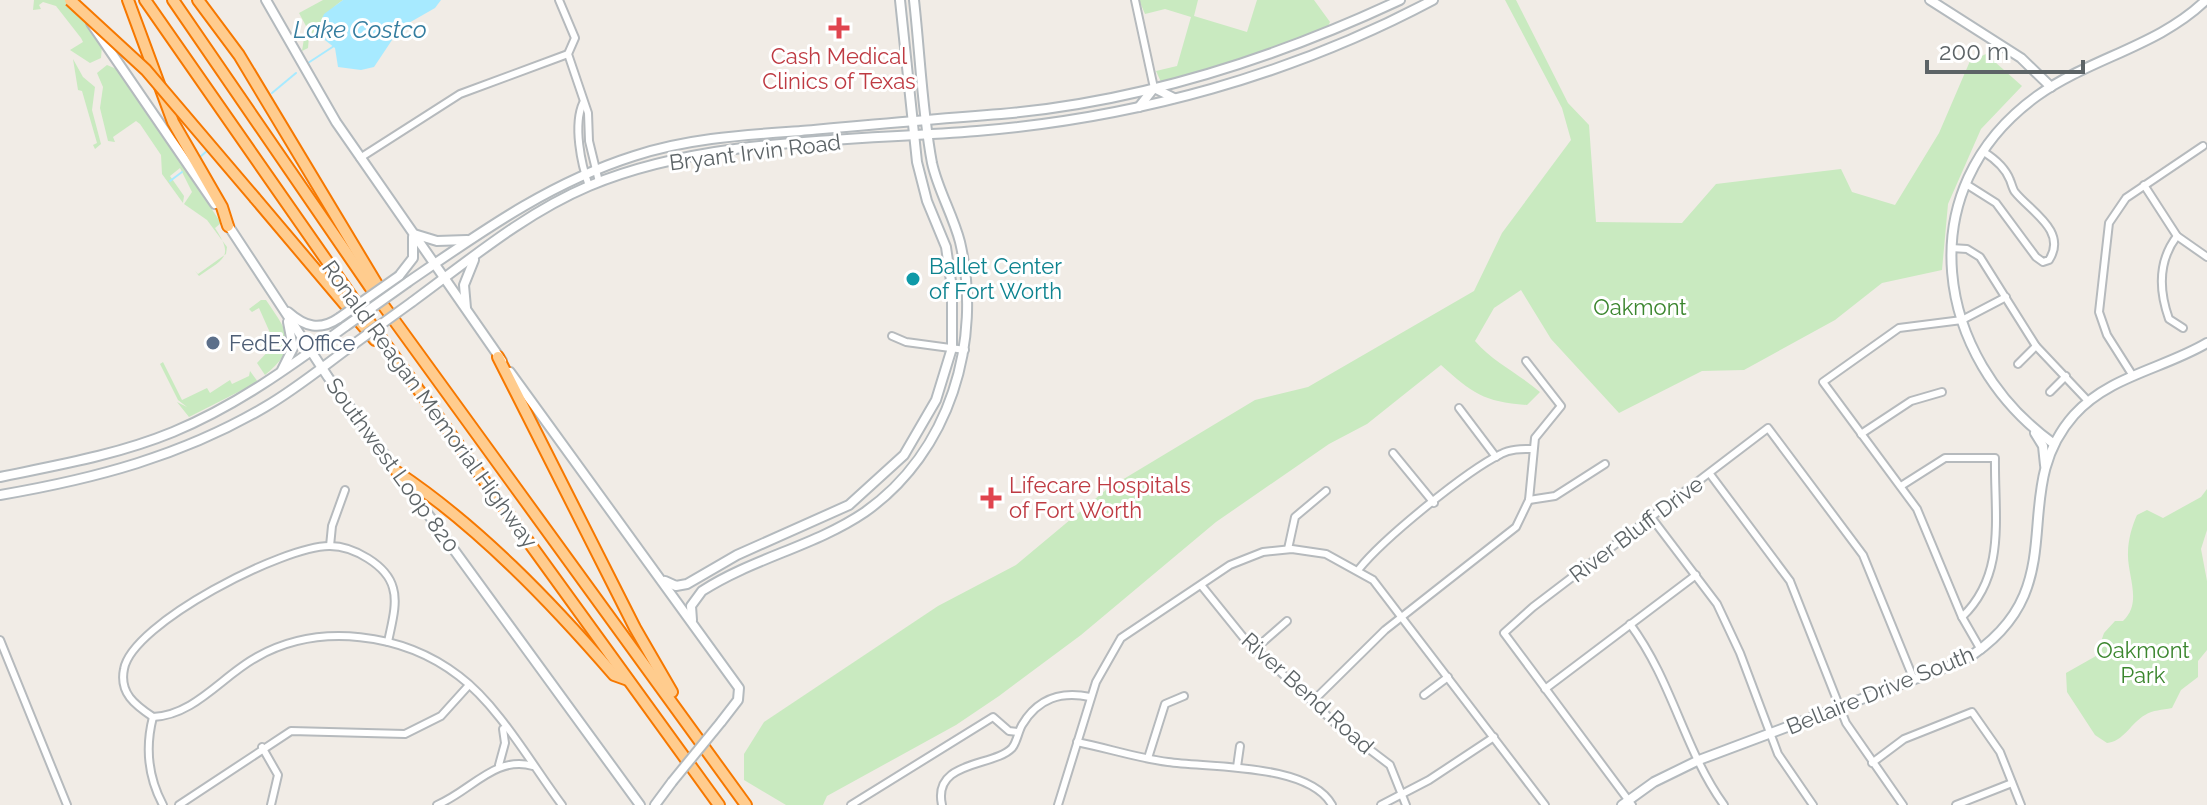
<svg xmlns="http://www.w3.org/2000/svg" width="2207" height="805" font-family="Raleway,sans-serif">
<rect width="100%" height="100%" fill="#f1ece6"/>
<g fill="#c9eac0">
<polygon points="34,0 70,0 102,45 101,58 90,63 70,50 83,42 81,38 56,6 43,2 39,5 41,9 33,10"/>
<path d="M323 0H343C325 11 320 30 309 37L308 48 302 51 306 26 299 13Z"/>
<polygon points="1139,0 1198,0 1194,16 1247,32 1257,0 1314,0 1330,22 1327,28 1212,69 1161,82 1156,71 1177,66 1191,17 1165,9 1145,14"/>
<path d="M1505 0H1516L1568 103 1589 125 1596 222 1682 223 1716 184 1841 169 1852 192 1895 205 1939 133 1970 61 1986 54 2022 86 1981 129 1948 204 1942 270 1882 283 1835 320 1744 370 1702 371 1619 413 1551 339 1521 290 1494 308 1475 341C1494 363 1518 373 1540 392L1527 405C1484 402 1472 393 1441 365L1367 424 1329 444 1216 522 1081 635 999 696 956 725 827 796 823 805H786L744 780V754L764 722 938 606 1016 565 1107 489 1255 400 1308 387 1474 291 1502 233 1571 140 1562 108Z"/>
<polygon points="73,59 83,77 95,87 92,110 101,144 95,149 93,145 97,143 82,91 78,90"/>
<path d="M107 65 119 70 221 223 215 228C234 257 225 258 199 276L195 271 198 274 226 254 227 247 207 220 184 204 192 192 180 168 170 176 184 196 183 203 162 174 161 155 140 124 136 121 113 137 115 142 108 141 100 108 103 87 97 73Z"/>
<path d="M261 300H266C290 335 299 347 265 375L257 363 275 344 259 308 252 312 249 309Z"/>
<polygon points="163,362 182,400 207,388 210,393 230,380 232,384 249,376 250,371 258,382 189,417 177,402 187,407 178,400 160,364"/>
<path d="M2207 489V530L2201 549 2207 581V650L2198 661V677L2181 690 2172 708C2162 710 2153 710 2145 715 2131 723 2123 742 2107 743L2095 735 2067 692 2066 673 2096 656 2104 633 2115 621H2123C2143 603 2127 575 2128 553 2128 540 2132 526 2137 515L2147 510 2163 518 2201 497Z"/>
</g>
<polygon fill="#a7eaff" points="343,0 441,0 435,8 400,28 374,67 361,70 338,67 335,48 316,33 324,14"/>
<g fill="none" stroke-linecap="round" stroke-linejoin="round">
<g stroke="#a7eaff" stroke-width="2">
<polyline points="308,63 334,46"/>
<polyline points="272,93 296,73"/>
<polyline points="200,157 208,150"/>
<polyline points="170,181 182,172"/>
</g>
<defs>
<g id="street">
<polyline points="559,0 575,38 568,54 588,113 589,141 599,182"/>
<polyline points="1135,0 1154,88"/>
<path d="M583 103C573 125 581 164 589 186"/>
<polyline points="360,158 460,94 568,54"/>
<path d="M1966 184 1996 203 2036 257 2043 262 2049 260C2068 231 2030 211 2015 192 2013 190 2011 182 2010 180 2005 167 1995 159 1984 152"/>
<polyline points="2144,185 2177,236 2207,257"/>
<path d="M2177 236C2158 261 2159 291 2169 319L2183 328"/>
<polyline points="1951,248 1967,249 1980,257 2036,346 2088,401"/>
<polyline points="892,336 906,342 965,350"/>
<polyline points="2018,364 2036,346"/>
<polyline points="2133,376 2107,335 2099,312 2109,223 2126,198 2203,146"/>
<polyline points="2050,392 2066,376"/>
<polyline points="1459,408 1496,457"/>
<polyline points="1861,434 1911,401 1942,392"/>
<polyline points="1393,453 1434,503"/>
<polyline points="1710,474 1790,581 1846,723 1903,805"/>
<path d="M1901 486 1945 458H1995C1994 515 2007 574 1962 617"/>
<polyline points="1529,500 1555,496 1605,464"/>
<polyline points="1651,517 1717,604 1740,653 1778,754 1813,805"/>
<polyline points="330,546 332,526 345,490"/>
<polyline points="1288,549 1295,517 1326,491"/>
<path d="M1359 569C1383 539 1466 471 1501 454 1510 449 1521 449 1532 449"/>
<polyline points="1201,585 1243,637 1336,724 1390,765 1406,805"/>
<path d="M1630 624C1673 682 1684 750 1724 805"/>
<polyline points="0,640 67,805"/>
<polyline points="1255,649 1287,621"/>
<polyline points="1981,650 1962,617 1917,509 1823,382 1899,328 1962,320 2006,297"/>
<polyline points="1545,689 1696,575"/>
<polyline points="1424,695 1448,677"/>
<polyline points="1312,702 1385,630 1516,527 1529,500 1535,438 1561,406 1526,361"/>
<path d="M153 717C195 715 222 676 257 657 319 622 403 633 459 676 499 706 532 765 562 805"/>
<path d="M153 717C135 705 119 693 124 669 132 623 285 545 330 546 353 546 387 565 393 588 398 604 391 626 388 642"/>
<path d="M153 717C145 748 148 777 163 805"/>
<path d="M1077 742C1107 748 1137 758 1168 762 1210 768 1309 763 1332 805"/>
<polyline points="262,747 278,775 271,805"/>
<polyline points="1148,758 1165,704 1184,696"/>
<polyline points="1872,763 1904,739 1972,712 2000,752 2021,805"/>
<polyline points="499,765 505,743 503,729"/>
<polyline points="1237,767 1240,746"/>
<polyline points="179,805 291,731 405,734 441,716 469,685"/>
<path d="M437 805C471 791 495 755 533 766"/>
<polyline points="851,805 993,717 1009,731 1018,732"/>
<path d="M942 805C932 760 994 767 1012 748 1017 742 1018 732 1022 725 1038 698 1061 691 1090 697"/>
<polyline points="1058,805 1096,682 1121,638 1230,565 1263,552 1292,549 1326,554 1373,580 1545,805"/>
<polyline points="1381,805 1429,780 1494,737"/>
<polyline points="1632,805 1504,633 1533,607 1768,428 1863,555 1914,680"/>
<polyline points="1956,805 2012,783"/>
</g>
<g id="secondary">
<polyline points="266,0 336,122 502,361"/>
<polyline points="1930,0 2021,58 2051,87"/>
<polyline points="91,23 215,204"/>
<polyline points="1139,107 1154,88 1174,98"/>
<polyline points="226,222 328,377 640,805"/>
<polyline points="414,234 437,241 467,240"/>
<polyline points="399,276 413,258 413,237"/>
<path d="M408 282C481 232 549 183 634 156 688 138 745 135 801 131 868 125 934 119 1001 114 1140 102 1274 59 1400 0"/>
<path d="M412 302C468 261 525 213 589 186 706 137 852 141 977 131 1136 118 1292 75 1433 0"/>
<polyline points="466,308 464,285 474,260"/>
<path d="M288 312C305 327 320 331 339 318"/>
<polyline points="282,370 293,348 288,322"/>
<polyline points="510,372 739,688 738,700 721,722"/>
<polyline points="2035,433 2043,446 2045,465"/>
<path d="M2054 444C1934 358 1908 189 2037 96 2090 58 2159 46 2206 0"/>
<path d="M0 477C58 465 117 455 173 432 236 406 291 366 346 326"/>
<path d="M0 495C94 479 182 456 265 407 296 389 325 365 354 344"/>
<polyline points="665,581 676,586 687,584 737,555 849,505 904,455 936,400 952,348 952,288 946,247 927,201 917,162 900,0"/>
<path d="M692 620 691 606 702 591C753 558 815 546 865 512 950 452 983 341 960 242 953 215 938 190 932 163 922 110 920 53 914 0"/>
<polyline points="655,805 672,782"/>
<path d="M1622 805 1654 782 1699 760 1963 661C2081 589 2003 495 2074 415 2109 376 2163 369 2207 343"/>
</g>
<g id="highway">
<polyline points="128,0 173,122 222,207 228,226"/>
<polyline points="145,0 368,320 719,805"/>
<polyline points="173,0 370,287 746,805"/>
<polyline points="198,0 239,55 384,296"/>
<polyline points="255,198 375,340"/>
<polyline points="498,357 635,628 672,692"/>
<path d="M397 472C478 526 551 602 614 675L628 680"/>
</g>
</defs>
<use href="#street" stroke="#b6babd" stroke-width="10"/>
<use href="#secondary" stroke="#b4babe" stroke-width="12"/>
<use href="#highway" stroke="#f67800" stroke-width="14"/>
<use href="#street" stroke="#fff" stroke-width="6"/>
<use href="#secondary" stroke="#fff" stroke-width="8"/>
<use href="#highway" stroke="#ffcc8e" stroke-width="10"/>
<defs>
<g id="secondary-bridge">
<polyline points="339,318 399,276"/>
<polyline points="346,326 408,282"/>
<polyline points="354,344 412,302"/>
<polyline points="672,782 721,722"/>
</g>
<polyline id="highway-bridge" points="70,0 146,70 255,198"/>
</defs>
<use href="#secondary-bridge" stroke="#b4babe" stroke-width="12" stroke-linecap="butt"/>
<use href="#highway-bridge" stroke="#f67800" stroke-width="14" stroke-linecap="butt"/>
<use href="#secondary-bridge" stroke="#fff" stroke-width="8"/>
<use href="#highway-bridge" stroke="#ffcc8e" stroke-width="10"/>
</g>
<g fill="#e0444e" stroke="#fff" stroke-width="3">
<path d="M835 16h8v8h8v8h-8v8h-8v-8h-8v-8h8z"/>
<path d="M987 486h8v8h8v8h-8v8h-8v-8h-8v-8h8z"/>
</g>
<circle fill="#0f9aa8" stroke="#fff" stroke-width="3" cx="913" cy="279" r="8"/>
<circle fill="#5c6f8a" stroke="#fff" stroke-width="3" cx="213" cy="343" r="8"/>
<g text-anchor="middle" stroke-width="6" stroke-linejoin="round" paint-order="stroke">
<g font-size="22" fill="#be3a42" stroke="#fff">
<text x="839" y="64">Cash Medical<tspan x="839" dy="25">Clinics of Texas</tspan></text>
<text x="1009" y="493" text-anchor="start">Lifecare Hospitals<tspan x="1009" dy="25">of Fort Worth</tspan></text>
</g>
<g font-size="22" fill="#5d6467" stroke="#fff">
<text transform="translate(755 152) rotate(-7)" y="8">Bryant Irvin Road</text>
<text transform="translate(430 404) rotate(54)" y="8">Ronald Reagan Memorial Highway</text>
<text transform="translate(393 465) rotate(54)" y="8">Southwest Loop 820</text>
<text transform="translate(1636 529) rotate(-37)" y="8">River Bluff Drive</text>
<text transform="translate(1880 690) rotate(-22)" y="8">Bellaire Drive South</text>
<text transform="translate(1308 693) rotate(42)" y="8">River Bend Road</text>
</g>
<g font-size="22" fill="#0d838f" stroke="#fff" text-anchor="start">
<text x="929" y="274">Ballet Center<tspan x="929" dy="25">of Fort Worth</tspan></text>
</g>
<g font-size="22" fill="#3b862e" stroke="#fff">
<text x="1640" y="315">Oakmont</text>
<text x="2143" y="658">Oakmont<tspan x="2143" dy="25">Park</tspan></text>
</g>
<g font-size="22" fill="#4e5e75" stroke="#fff" text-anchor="start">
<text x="229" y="351">FedEx Office</text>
</g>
<g font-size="24" font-style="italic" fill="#347d9f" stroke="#fff">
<text x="360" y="38">Lake Costco</text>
</g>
</g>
<path d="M1927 60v12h156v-12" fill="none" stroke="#5d6467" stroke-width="4"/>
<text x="1939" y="60" font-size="24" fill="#5d6467" stroke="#ffffff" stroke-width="6" paint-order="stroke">200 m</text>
</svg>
